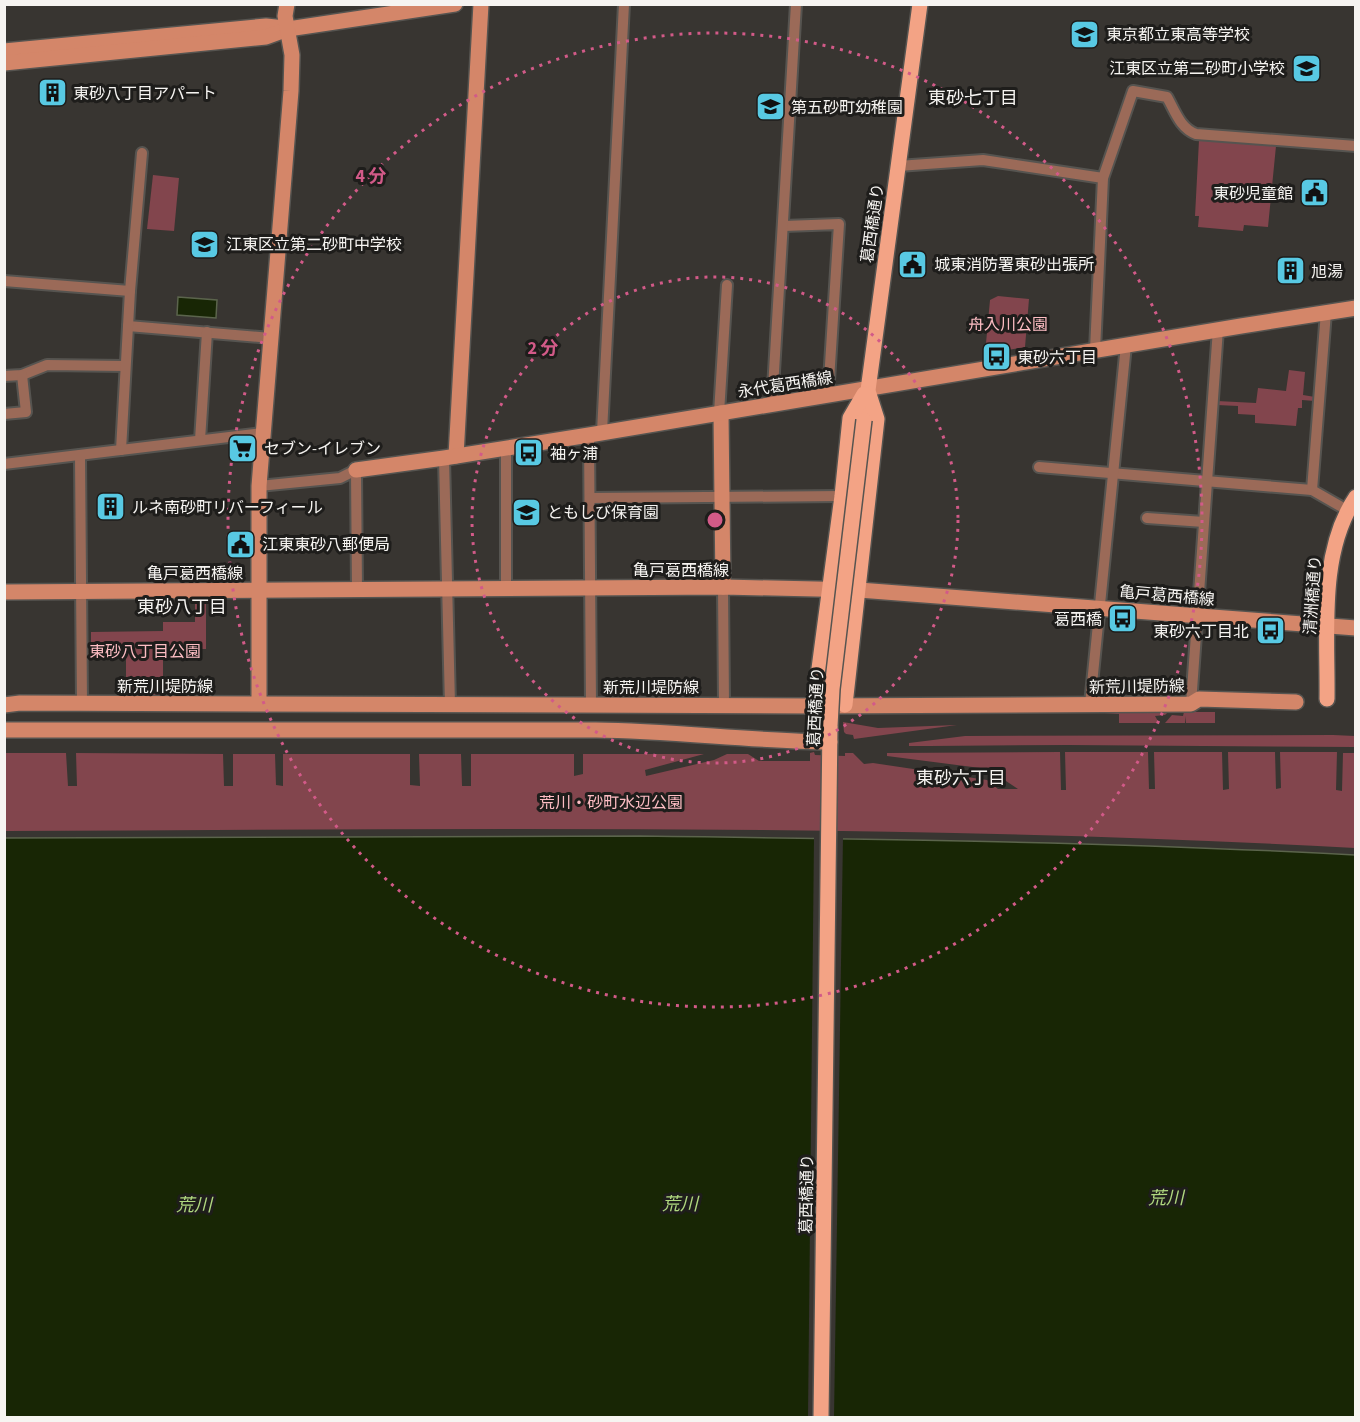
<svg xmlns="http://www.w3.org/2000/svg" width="1360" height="1422" font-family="'Source Sans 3','Noto Sans JP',sans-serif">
<rect width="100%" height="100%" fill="#383531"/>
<g fill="#82454d">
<polygon points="1199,140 1276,146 1268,227 1244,225 1243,231 1198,227 1199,216 1195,216"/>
<polygon points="153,175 179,178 174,231 147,229"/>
<polygon points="998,296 1029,299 1025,347 985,354 990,300"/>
<polygon points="1289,370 1305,372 1303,395 1315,397 1315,401 1302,400 1302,408 1298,408 1296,426 1255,423 1255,415 1238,414 1238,406 1217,405 1217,401 1256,403 1258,388 1286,391"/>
<polygon points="195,602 206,602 206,649 163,649 163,699 126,699 126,651 91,651 91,632 163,631 163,622 195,622"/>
<polygon points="1090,712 1168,712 1165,715 1155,716 1159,723 1119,723 1119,714"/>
<polygon points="1184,712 1215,712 1215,723 1186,723 1185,716 1185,723 1165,723 1172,715 1183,716"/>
<polygon points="843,722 878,728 957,725 854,739 853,735 846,734 844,732"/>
<polygon points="1333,735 1355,736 1355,747 1068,745 929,746 909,746 909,743 965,736"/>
<path d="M814 752 815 755 845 756V753H853L864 764 873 763 987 780 998 789H1018L988 769 887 756V753L1060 752 1061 790H1066L1065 752H1148L1149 789H1155L1154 752H1222L1223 790 1229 789 1228 752H1275L1276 789 1281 788 1280 752H1337L1336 790 1342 791 1343 753H1355V848C906 823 455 829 5 831V753H66L68 786H77L76 753 223 754 224 786H233V754H275L276 785 283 786V754H410V785L420 786 419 754H461L462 786H471V754H574V776L583 774V754H704L645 770 646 776 714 760 727 754H748L759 761H810V753Z"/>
</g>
<g fill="#182605" stroke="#5b644c" stroke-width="1.5">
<polygon points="178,297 217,300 216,318 177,315"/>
<path d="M640 836C879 839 1117 842 1355 855V1417H5L4 838Z"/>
</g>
<polygon fill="#383531" points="814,836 843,836 834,1418 808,1417"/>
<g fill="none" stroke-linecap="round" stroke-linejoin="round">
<defs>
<g id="street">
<polyline points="898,166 983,160 1103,178"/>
<polyline points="784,226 839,224 828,396"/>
<polyline points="4,281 130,291"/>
<polyline points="128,326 271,338"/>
<path d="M1095 350 1103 178 1133 91 1167 97C1175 111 1180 128 1196 134L1356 146"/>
<polyline points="4,376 22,375 47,365 125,366"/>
<polyline points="772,405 796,4"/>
<polyline points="719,413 727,285"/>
<polyline points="4,414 26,412 22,375"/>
<polyline points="602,432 624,4"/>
<polyline points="589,435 591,705"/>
<polyline points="200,440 207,332"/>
<polyline points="121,450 130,291 142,153"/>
<polyline points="80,455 82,704"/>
<polyline points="444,458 450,705"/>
<polyline points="4,464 262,433"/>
<polyline points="1039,467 1312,490 1347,510"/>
<polyline points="259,486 340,478 356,470 357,590"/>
<polyline points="1312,490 1326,312"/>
<polyline points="590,498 842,496"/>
<polyline points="1147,518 1204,522"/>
<polyline points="723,587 724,704"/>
<polyline points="506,589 506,448"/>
<polyline points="1090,704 1126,345"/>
<polyline points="1191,704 1218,329"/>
</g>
<g id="secondary">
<polyline points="4,51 266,26 285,28"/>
<polyline points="4,63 266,37 288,29 455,4"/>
<polyline points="721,413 723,587"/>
<polyline points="456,456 481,4"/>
<polyline points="356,470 444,458 589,435 1241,326 1356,308"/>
<polyline points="4,592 723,587 859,590 1356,628"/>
<polyline points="259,703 259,486 291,91 292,55 285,16 287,4"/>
<polyline points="4,705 20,703 814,706 1191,704 1199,699 1296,702"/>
<path d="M4 730H596C674 731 752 741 830 742"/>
</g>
<g id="primary">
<polyline points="864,420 920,4"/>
<path d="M1327 699C1328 634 1318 553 1356 497"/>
<polyline points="845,705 877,419 869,394"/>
<polyline points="814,706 842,496 850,418 864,394"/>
<polyline points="821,1418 830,726"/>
</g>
</defs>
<use href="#street" stroke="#565450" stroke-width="14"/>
<use href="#secondary" stroke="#565450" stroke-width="18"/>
<use href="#primary" stroke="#565450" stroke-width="18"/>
<use href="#street" stroke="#9b6a58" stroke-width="10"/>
<use href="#secondary" stroke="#d48669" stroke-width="15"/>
<use href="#primary" stroke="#f3a385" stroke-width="15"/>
<defs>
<polyline id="primary-bridge" points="830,726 832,689 864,420"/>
</defs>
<use href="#primary-bridge" stroke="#565450" stroke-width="18" stroke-linecap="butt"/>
<use href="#primary-bridge" stroke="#f3a385" stroke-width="15"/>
</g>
<g fill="none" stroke="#d25a88" stroke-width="3" stroke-dasharray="3 6">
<circle cx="715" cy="520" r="243"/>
<circle cx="715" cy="520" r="487"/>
</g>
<defs>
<symbol id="school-square" viewBox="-11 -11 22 22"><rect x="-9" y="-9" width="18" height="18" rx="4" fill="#58c9e3" stroke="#1e1d1b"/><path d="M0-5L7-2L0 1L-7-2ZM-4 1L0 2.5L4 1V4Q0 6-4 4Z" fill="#111"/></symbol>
<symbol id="building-square" viewBox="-11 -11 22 22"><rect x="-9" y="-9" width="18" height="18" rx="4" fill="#58c9e3" stroke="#1e1d1b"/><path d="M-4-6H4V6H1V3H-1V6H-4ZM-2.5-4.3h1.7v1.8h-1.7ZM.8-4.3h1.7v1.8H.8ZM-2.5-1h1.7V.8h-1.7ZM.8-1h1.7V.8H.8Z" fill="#111"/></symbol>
<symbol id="civic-square" viewBox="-11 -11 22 22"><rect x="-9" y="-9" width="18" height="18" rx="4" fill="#58c9e3" stroke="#1e1d1b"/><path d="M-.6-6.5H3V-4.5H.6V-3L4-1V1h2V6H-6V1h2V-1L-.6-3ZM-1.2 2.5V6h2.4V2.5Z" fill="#111"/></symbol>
<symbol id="bus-square" viewBox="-11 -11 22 22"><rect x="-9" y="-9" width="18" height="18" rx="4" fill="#58c9e3" stroke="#1e1d1b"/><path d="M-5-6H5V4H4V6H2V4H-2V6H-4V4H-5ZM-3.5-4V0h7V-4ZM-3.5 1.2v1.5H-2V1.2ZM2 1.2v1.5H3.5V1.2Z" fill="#111"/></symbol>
<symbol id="supermarket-square" viewBox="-11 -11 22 22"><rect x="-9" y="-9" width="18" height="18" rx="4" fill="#58c9e3" stroke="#1e1d1b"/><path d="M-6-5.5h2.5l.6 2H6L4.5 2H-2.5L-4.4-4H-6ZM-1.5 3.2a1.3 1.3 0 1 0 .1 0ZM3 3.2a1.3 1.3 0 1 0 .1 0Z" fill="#111"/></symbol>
</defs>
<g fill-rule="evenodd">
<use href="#school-square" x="1068" y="18" width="33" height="33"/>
<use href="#school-square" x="1290" y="52" width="33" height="33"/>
<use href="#building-square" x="36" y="76" width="33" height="33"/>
<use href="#school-square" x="754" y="90" width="33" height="33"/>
<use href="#civic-square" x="1298" y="176" width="33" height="33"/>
<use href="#school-square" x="188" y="228" width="33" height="33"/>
<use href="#civic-square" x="896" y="248" width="33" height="33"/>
<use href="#building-square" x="1274" y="254" width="33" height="33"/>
<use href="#bus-square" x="980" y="340" width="33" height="33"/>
<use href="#supermarket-square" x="226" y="432" width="33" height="33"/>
<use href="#bus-square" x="512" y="436" width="33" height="33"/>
<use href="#building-square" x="94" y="490" width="33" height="33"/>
<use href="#school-square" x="510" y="496" width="33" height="33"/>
<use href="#civic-square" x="224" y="528" width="33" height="33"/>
<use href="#bus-square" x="1106" y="602" width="33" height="33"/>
<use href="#bus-square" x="1254" y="614" width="33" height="33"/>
</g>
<g text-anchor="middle" stroke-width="6" stroke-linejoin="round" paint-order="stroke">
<g font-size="16" fill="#f6f4f1" stroke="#1e1d1b" text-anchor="start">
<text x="1106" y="40">東京都立東高等学校</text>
<text x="1285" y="74" text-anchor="end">江東区立第二砂町小学校</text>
<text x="73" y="99">東砂八丁目アパート</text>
<text x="791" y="113">第五砂町幼稚園</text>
<text x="1293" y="199" text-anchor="end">東砂児童館</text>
<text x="226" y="250">江東区立第二砂町中学校</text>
<text x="934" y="270">城東消防署東砂出張所</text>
<text x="1311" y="277">旭湯</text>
<text x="1017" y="363">東砂六丁目</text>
<text x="264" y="454">セブン-イレブン</text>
<text x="550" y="459">袖ヶ浦</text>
<text x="132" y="513">ルネ南砂町リバーフィール</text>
<text x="547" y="518">ともしび保育園</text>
<text x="262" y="550">江東東砂八郵便局</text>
<text x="1102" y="625" text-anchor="end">葛西橋</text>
<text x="1249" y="637" text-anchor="end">東砂六丁目北</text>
</g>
<g font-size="16" fill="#f6f4f1" stroke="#1e1d1b">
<text transform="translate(872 223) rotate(-82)" y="6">葛西橋通り</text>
<text transform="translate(785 384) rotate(-9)" y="6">永代葛西橋線</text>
<text x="681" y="576">亀戸葛西橋線</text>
<text x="195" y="579">亀戸葛西橋線</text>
<text transform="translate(1167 595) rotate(5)" y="6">亀戸葛西橋線</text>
<text transform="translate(1312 595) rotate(-86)" y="6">清洲橋通り</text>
<text x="165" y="692">新荒川堤防線</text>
<text transform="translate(1137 686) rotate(-1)" y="6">新荒川堤防線</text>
<text x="651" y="693">新荒川堤防線</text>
<text transform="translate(815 707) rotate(-87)" y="6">葛西橋通り</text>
<text transform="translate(806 1194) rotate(-89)" y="6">葛西橋通り</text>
</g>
<g font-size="16" fill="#fdbdc3" stroke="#1e1d1b">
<text x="1008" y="330">舟入川公園</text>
<text x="145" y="657">東砂八丁目公園</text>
<text x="611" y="808">荒川・砂町水辺公園</text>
</g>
<g font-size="18" fill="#f6f4f1" stroke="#1e1d1b">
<text x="973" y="104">東砂七丁目</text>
<text x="182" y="613">東砂八丁目</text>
<text x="961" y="784">東砂六丁目</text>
</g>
<g font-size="18" font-style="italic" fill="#b0d87f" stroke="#1e1d1b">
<text transform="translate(1166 1198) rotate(-1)" y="6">荒川</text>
<text x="680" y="1210">荒川</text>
<text x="194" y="1211">荒川</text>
</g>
</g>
<circle cx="715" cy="520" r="9" fill="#d25a88" stroke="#1e1d1b" stroke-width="3"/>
<g font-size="18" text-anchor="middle" font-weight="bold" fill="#d25a88" stroke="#1e1d1b" stroke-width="6" stroke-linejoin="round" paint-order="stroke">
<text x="371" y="182">4 分</text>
<text x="543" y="354">2 分</text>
</g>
<rect width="1360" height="1422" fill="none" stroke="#f6f4f1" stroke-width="12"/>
</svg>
